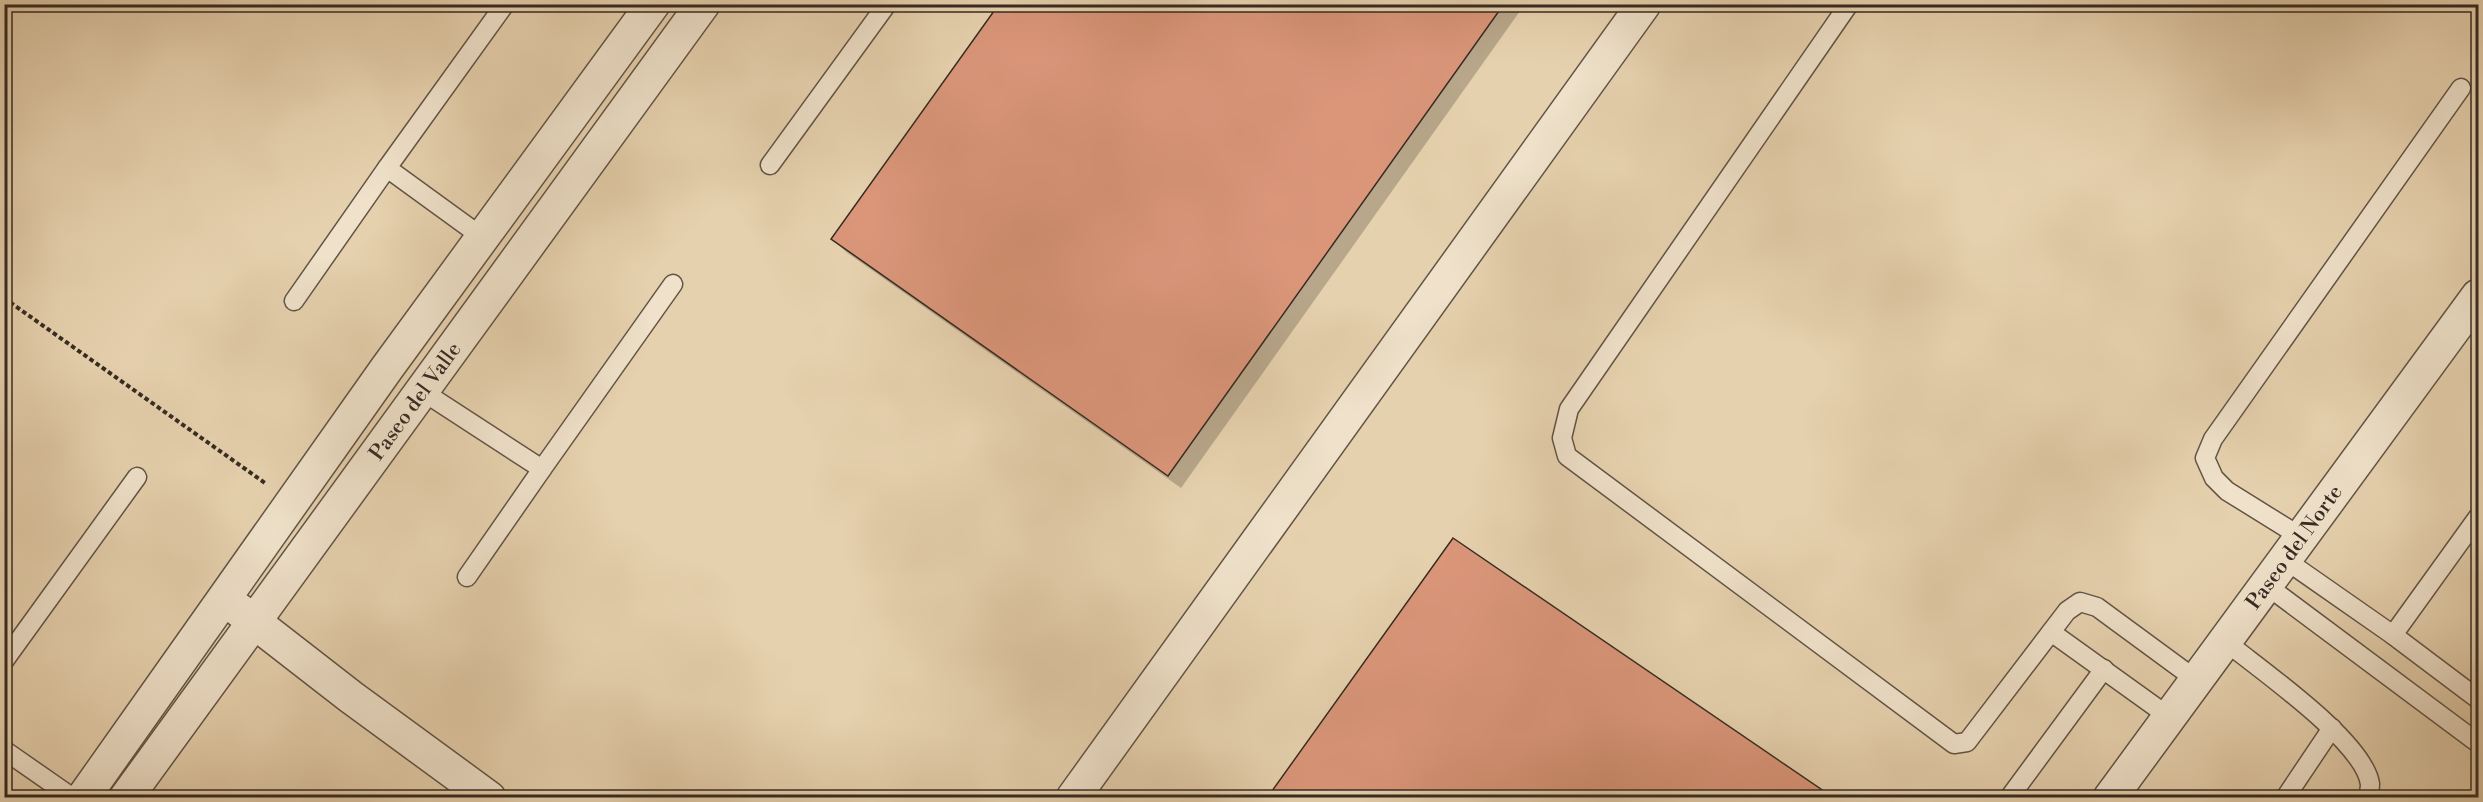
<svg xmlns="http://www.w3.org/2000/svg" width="2483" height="802" font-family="'Libre Bodoni',serif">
<rect width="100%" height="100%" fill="#e6d1ae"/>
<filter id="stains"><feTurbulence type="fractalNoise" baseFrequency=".00333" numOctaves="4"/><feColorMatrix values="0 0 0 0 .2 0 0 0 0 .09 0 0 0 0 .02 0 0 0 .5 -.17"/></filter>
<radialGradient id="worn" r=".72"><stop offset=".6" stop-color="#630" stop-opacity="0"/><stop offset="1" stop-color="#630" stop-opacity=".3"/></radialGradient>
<polygon fill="#0003" points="1001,4 1525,4 1181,488 846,252 833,239"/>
<g fill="#db967a" stroke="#362b23" stroke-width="1.5">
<polygon points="999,4 1504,4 1168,476 831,239"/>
<polygon points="1453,538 1834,798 1267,798"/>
</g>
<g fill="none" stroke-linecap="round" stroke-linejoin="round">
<defs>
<g id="lane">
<polyline points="1849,4 1569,409 1562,438 1567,456 1954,744 1967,742 2067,611 2080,602 2097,607 2195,679"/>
<polyline points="770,165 887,4"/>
<polyline points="482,237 387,168 505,4"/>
<polyline points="294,301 387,168"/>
<polyline points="422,391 542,469 673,284"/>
<polyline points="2478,517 2393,635 2478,699"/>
<polyline points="2301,537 2227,491 2214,478 2205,458 2213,439 2461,88"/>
<polyline points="2284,559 2393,635"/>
<polyline points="467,577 542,469"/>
<polyline points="2266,585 2478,743"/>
<polyline points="2051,632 2168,716"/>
<path d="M2225 641C2259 669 2364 741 2370 784 2370 788 2369 793 2368 798"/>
<polyline points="4,661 137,477"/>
<polyline points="4,750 73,798"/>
<polyline points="2009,798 2104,669"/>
<polyline points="2285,798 2332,728"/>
</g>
<g id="street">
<polyline points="239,610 351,697 489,798"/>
<polyline points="83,798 387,368 653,4"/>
<polyline points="126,798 703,4"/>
<polyline points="1073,798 1644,4"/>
<polyline points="2110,798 2478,296"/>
</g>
</defs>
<use href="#lane" stroke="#625446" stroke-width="21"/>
<use href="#street" stroke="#625446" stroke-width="36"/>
<polyline stroke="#362b23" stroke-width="4" stroke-dasharray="4.5 3" stroke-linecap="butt" points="4,298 265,483"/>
<use href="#lane" stroke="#efe1ca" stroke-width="18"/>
<use href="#street" stroke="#efe1ca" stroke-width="33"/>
</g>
<g text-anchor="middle" stroke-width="4.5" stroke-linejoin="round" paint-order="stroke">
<g font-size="21" fill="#362b23" stroke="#efe1ca">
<text transform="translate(415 401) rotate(-54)" y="7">Paseo del Valle</text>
<text transform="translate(2294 547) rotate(-54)" y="7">Paseo del Norte</text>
</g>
</g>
<rect width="2483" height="802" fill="none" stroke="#e6d1ae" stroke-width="24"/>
<rect x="6" y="6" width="2471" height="790" fill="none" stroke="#362b23" stroke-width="3"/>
<rect x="12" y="12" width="2459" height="778" fill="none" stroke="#362b23" stroke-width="1.5"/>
<rect width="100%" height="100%" filter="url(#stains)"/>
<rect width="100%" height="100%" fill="url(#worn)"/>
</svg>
